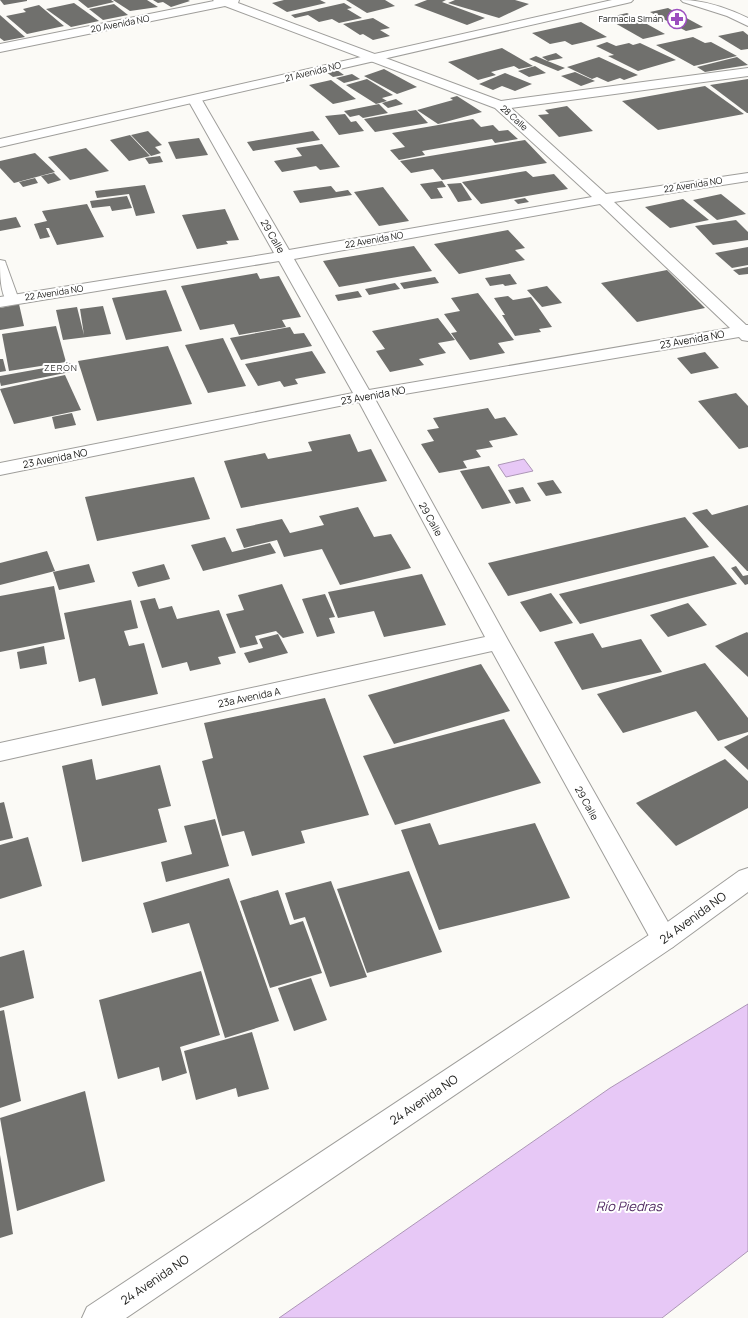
<svg xmlns="http://www.w3.org/2000/svg" width="748" height="1318" font-family="Manrope,sans-serif">
<rect width="100%" height="100%" fill="#fbfaf6"/>
<g fill="#e7c8f6" stroke="#ac96b6">
<polygon points="524,459 533,471 506,477 498,465"/>
<polygon points="748,1004 748,1251 662,1318 279,1318 610,1088"/>
</g>
<g fill="#70706d">
<polygon points="0,0 27,0 27,1 4,5"/>
<polygon points="78,0 111,0 114,2 88,8"/>
<polygon points="113,0 147,0 158,7 130,11"/>
<polygon points="153,0 188,0 190,1 171,7 163,2 158,3"/>
<polygon points="284,0 320,0 326,3 287,12 272,3"/>
<polygon points="346,0 385,0 395,6 367,13"/>
<polygon points="427,0 446,0 442,2 485,18 467,25 414,5"/>
<polygon points="455,0 515,0 529,4 499,18 448,3"/>
<polygon points="74,3 99,21 71,27 46,9"/>
<polygon points="344,3 352,8 347,9 362,18 339,23 332,19 319,22 308,15 295,18 291,15"/>
<polygon points="114,4 128,15 103,20 89,9"/>
<polygon points="39,5 64,26 27,34 6,16 26,12 23,9"/>
<polygon points="668,8 703,27 686,31 650,12"/>
<polygon points="627,13 665,34 643,39 606,18"/>
<polygon points="0,15 25,37 4,41 0,38"/>
<polygon points="373,18 390,28 380,30 390,36 373,40 363,34 360,35 343,24"/>
<polygon points="581,22 607,37 572,45 565,41 550,44 532,33"/>
<polygon points="743,31 748,35 748,49 741,50 718,36"/>
<polygon points="693,37 705,43 711,42 737,56 694,66 656,45"/>
<polygon points="607,42 616,46 629,43 633,45 640,43 676,60 638,71 608,56 614,55 596,46"/>
<polygon points="502,48 533,66 519,69 514,66 491,72 496,75 478,80 448,62"/>
<polygon points="556,53 563,58 548,61 542,57"/>
<polygon points="536,56 545,60 565,68 558,71 529,59"/>
<polygon points="599,57 638,75 624,80 620,78 608,82 597,77 592,79 567,67"/>
<polygon points="737,57 748,65 705,72 697,67"/>
<polygon points="535,66 546,73 529,77 518,71"/>
<polygon points="384,69 417,87 397,94 364,76"/>
<polygon points="337,70 344,75 333,77 326,72"/>
<polygon points="575,72 595,81 581,86 561,76"/>
<polygon points="505,73 532,84 515,91 502,86 493,90 479,84"/>
<polygon points="352,74 360,79 344,83 336,78"/>
<polygon points="367,79 393,95 382,98 387,101 376,104 346,85"/>
<polygon points="748,79 748,113 747,113 710,85"/>
<polygon points="331,80 356,99 333,104 309,85"/>
<polygon points="705,86 744,114 658,130 622,101"/>
<polygon points="457,96 482,112 438,124 417,110 453,100 450,98"/>
<polygon points="396,99 403,104 388,108 382,103"/>
<polygon points="379,104 388,113 363,118 359,115 350,117 344,111"/>
<polygon points="567,106 593,131 559,137 538,115 549,114 545,110"/>
<polygon points="416,110 428,123 375,132 364,119"/>
<polygon points="345,114 351,122 356,121 364,131 339,135 325,116"/>
<polygon points="473,119 481,127 493,125 499,131 508,130 518,139 495,143 492,139 422,151 425,155 399,160 390,150 405,147 392,133"/>
<polygon points="148,131 162,145 155,147 161,153 151,156 131,135"/>
<polygon points="313,131 320,140 253,151 247,142"/>
<polygon points="130,135 150,156 129,161 110,140"/>
<polygon points="199,138 208,155 176,159 168,142"/>
<polygon points="525,140 547,163 442,180 433,169 411,173 400,161"/>
<polygon points="322,144 340,167 320,170 316,166 282,172 274,161 302,156 296,148"/>
<polygon points="86,148 109,171 70,180 48,157"/>
<polygon points="35,153 55,172 14,183 0,168 0,161"/>
<polygon points="160,156 163,162 149,164 145,158"/>
<polygon points="526,171 533,177 554,174 568,189 481,204 462,182"/>
<polygon points="54,173 61,180 48,184 41,176"/>
<polygon points="35,178 38,183 23,187 19,182"/>
<polygon points="442,181 446,187 437,188 443,198 431,199 420,184"/>
<polygon points="461,183 472,200 458,202 447,184"/>
<polygon points="145,185 155,213 136,216 129,194 97,198 95,191"/>
<polygon points="331,186 336,192 348,190 352,195 300,203 293,191"/>
<polygon points="383,187 409,221 379,226 354,192"/>
<polygon points="721,194 746,214 717,220 693,200"/>
<polygon points="127,196 132,208 112,211 110,206 92,208 90,201"/>
<polygon points="525,198 529,202 518,204 514,200"/>
<polygon points="683,199 709,220 670,228 645,207"/>
<polygon points="87,204 104,237 57,245 49,228 46,228 50,237 40,239 34,224 47,221 42,211"/>
<polygon points="225,209 239,240 226,241 228,244 197,249 182,215"/>
<polygon points="16,217 21,227 0,231 0,220"/>
<polygon points="736,220 748,232 748,240 713,245 695,226"/>
<polygon points="508,230 525,248 515,250 525,260 459,274 434,244"/>
<polygon points="414,246 432,271 339,287 323,261"/>
<polygon points="748,247 748,265 732,268 715,253"/>
<polygon points="748,267 748,274 739,275 733,270"/>
<polygon points="667,270 705,308 637,322 601,283"/>
<polygon points="257,273 260,279 279,276 301,317 282,320 286,327 239,335 234,324 200,330 181,286"/>
<polygon points="510,274 517,284 505,286 503,284 490,286 485,278"/>
<polygon points="435,277 439,283 404,289 400,283"/>
<polygon points="395,283 400,289 369,295 365,289"/>
<polygon points="547,286 562,303 542,307 527,290"/>
<polygon points="166,290 182,331 126,340 112,298"/>
<polygon points="358,291 362,297 338,301 335,295"/>
<polygon points="478,293 514,340 498,343 505,353 470,360 451,333 457,332 444,314 460,311 451,298"/>
<polygon points="508,296 513,300 531,297 552,327 539,329 541,332 515,336 502,315 505,315 494,298"/>
<polygon points="19,304 24,326 0,330 0,308"/>
<polygon points="103,306 111,334 63,340 56,310 77,307 84,335 80,309"/>
<polygon points="438,318 455,340 438,343 446,353 419,359 424,365 390,372 376,351 385,349 372,331"/>
<polygon points="56,326 66,362 9,371 2,334"/>
<polygon points="290,327 294,334 304,333 312,346 241,360 230,338"/>
<polygon points="223,338 246,386 208,393 185,345"/>
<polygon points="168,346 192,404 97,421 78,361"/>
<polygon points="312,351 326,373 295,379 298,384 284,387 280,381 258,386 245,364"/>
<polygon points="705,352 719,368 691,374 677,358"/>
<polygon points="0,359 3,359 6,371 0,372"/>
<polygon points="72,363 75,371 1,386 0,382 0,376"/>
<polygon points="65,375 81,410 14,424 0,389"/>
<polygon points="736,393 748,406 748,447 739,449 698,401"/>
<polygon points="488,408 495,419 505,417 518,435 489,441 493,447 476,450 481,457 463,461 467,468 439,473 421,444 434,441 427,430 439,428 433,418"/>
<polygon points="72,413 76,425 55,429 52,417"/>
<polygon points="350,434 358,452 371,449 387,481 241,508 224,461 265,453 268,459 312,451 308,442"/>
<polygon points="489,466 511,503 482,509 460,471"/>
<polygon points="194,477 210,519 97,541 85,497"/>
<polygon points="553,480 562,493 546,496 537,483"/>
<polygon points="523,487 531,501 516,504 508,490"/>
<polygon points="748,505 748,571 747,571 692,513 707,509 712,515"/>
<polygon points="358,507 374,537 391,534 411,568 340,585 322,549 284,557 277,540 244,548 236,529 282,519 290,533 324,525 319,516"/>
<polygon points="685,517 709,547 508,596 488,563"/>
<polygon points="225,537 232,552 270,543 276,553 203,571 191,545"/>
<polygon points="47,551 55,571 0,585 0,563"/>
<polygon points="714,556 737,584 580,624 559,594"/>
<polygon points="89,564 95,582 59,590 53,572"/>
<polygon points="164,564 170,579 138,587 132,572"/>
<polygon points="736,566 743,576 748,575 748,584 745,585 731,568"/>
<polygon points="422,574 446,625 384,637 374,611 338,618 328,592"/>
<polygon points="282,584 304,633 283,638 276,631 255,636 258,644 240,648 226,614 244,610 238,595"/>
<polygon points="54,586 65,639 0,652 0,596"/>
<polygon points="551,593 573,623 540,632 520,602"/>
<polygon points="325,594 335,617 329,618 335,633 317,637 302,599"/>
<polygon points="155,598 159,609 172,606 177,619 219,610 236,653 218,657 221,664 190,671 187,662 162,668 140,601"/>
<polygon points="131,600 138,628 124,631 129,646 144,643 158,694 102,706 95,678 79,682 64,613"/>
<polygon points="688,603 707,625 668,637 650,615"/>
<polygon points="747,632 748,633 748,677 715,646"/>
<polygon points="593,633 602,648 641,639 662,672 582,690 554,642"/>
<polygon points="278,634 288,653 249,663 244,653 263,648 259,639"/>
<polygon points="44,646 47,664 20,669 17,652"/>
<polygon points="705,663 748,718 748,732 718,741 696,711 623,733 597,694"/>
<polygon points="481,664 510,711 394,744 368,695"/>
<polygon points="325,698 369,815 301,831 305,843 252,856 244,831 222,836 202,761 213,758 204,723"/>
<polygon points="504,719 541,783 395,825 363,756"/>
<polygon points="748,735 748,770 724,747"/>
<polygon points="92,759 96,780 160,765 171,806 158,809 167,842 82,862 62,766"/>
<polygon points="725,759 748,781 748,808 676,846 636,803"/>
<polygon points="4,802 13,838 0,841 0,803"/>
<polygon points="215,819 229,866 166,882 161,862 192,854 184,826"/>
<polygon points="430,823 439,845 535,823 570,898 439,930 401,830"/>
<polygon points="28,837 42,886 0,899 0,845"/>
<polygon points="409,871 442,952 367,973 337,889"/>
<polygon points="229,878 279,1021 225,1038 189,923 152,933 143,903"/>
<polygon points="331,881 367,977 330,987 305,917 294,920 285,893"/>
<polygon points="278,890 290,925 303,921 322,973 270,988 240,901"/>
<polygon points="24,950 34,998 0,1008 0,957"/>
<polygon points="201,971 220,1035 180,1047 187,1073 162,1081 159,1067 118,1079 99,1000"/>
<polygon points="311,978 327,1020 294,1031 278,988"/>
<polygon points="4,1010 21,1101 0,1108 0,1011"/>
<polygon points="252,1032 269,1089 238,1097 236,1088 196,1100 184,1051"/>
<polygon points="85,1091 105,1181 17,1211 0,1118"/>
<polygon points="0,1155 13,1234 0,1238"/>
</g>
<g fill="none" stroke-linecap="round" stroke-linejoin="round">
<defs>
<path id="lane" d="M0 260 5 261 6 264 19 300 17 303H7C0 290 0 275 0 260Z"/>
<path id="street" d="M213 0H239L238 3 501 101 748 68V76L511 108 606 194 748 173V181L614 202 746 325H748V341L742 340 739 337 375 399 509 642 673 931 677 939 673 947 664 950 655 947 492 651 0 761V743L485 637 359 402 0 475V463L353 393 279 261 0 307V297L274 253 188 100 190 97H200L202 100 289 250 592 197 495 108 225 6 0 52V44L214 1ZM600 204 730 328 369 390 294 259Z"/>
<g id="secondary">
<polygon points="612,0 633,0 631,2 627,3 0,147 0,139"/>
<path d="M681 0C705 0 727 8 748 18V26L727 16 683 2Z"/>
<polygon points="748,868 748,892 673,947 126,1318 82,1318 87,1307 655,931 739,871"/>
</g>
</defs>
<use href="#lane" stroke="#9f9e9b" stroke-width="2"/>
<use href="#street" stroke="#9f9e9b" stroke-width="2"/>
<use href="#secondary" stroke="#9f9e9b" stroke-width="2"/>
<use href="#lane" fill="#fff" fill-rule="evenodd"/>
<use href="#street" fill="#fff" fill-rule="evenodd"/>
<use href="#secondary" fill="#fff" fill-rule="evenodd"/>
</g>
<defs>
<symbol id="pharmacy-ring" viewBox="-11 -11 22 22"><circle r="9.5" fill="#fff" stroke="#9c4ebf" stroke-width="1.5"/><path d="M-2-6h4v4h4v4h-4v4h-4v-4h-4v-4h4Z" fill="#9c4ebf"/></symbol>
</defs>
<g fill-rule="evenodd">
<use href="#pharmacy-ring" x="666" y="8" width="22" height="22"/>
</g>
<g text-anchor="middle" stroke-width="4" stroke-linejoin="round" paint-order="stroke">
<g font-size="9" fill="#232321" stroke="#fff" text-anchor="end">
<text x="663" y="22">Farmacia Simán</text>
</g>
<g font-size="9" fill="#232321" stroke="#fff">
<text transform="translate(120 24) rotate(-11)" y="3">20 Avenida NO</text>
<text transform="translate(313 72) rotate(-14)" y="3">21 Avenida NO</text>
<text transform="translate(514 118) rotate(42)" y="3">28 Calle</text>
<text transform="translate(693 185) rotate(-9)" y="3">22 Avenida NO</text>
<text transform="translate(374 240) rotate(-10)" y="3">22 Avenida NO</text>
<text transform="translate(54 293) rotate(-9)" y="3">22 Avenida NO</text>
</g>
<g font-size="9" letter-spacing="1" fill="#363533" stroke="#fff">
<text x="61" y="371">ZERÓN</text>
</g>
<g font-size="10" fill="#232321" stroke="#fff">
<text transform="translate(273 236) rotate(60)" y="4">29 Calle</text>
<text transform="translate(692 339) rotate(-10)" y="4">23 Avenida NO</text>
<text transform="translate(373 395) rotate(-10)" y="4">23 Avenida NO</text>
<text transform="translate(55 458) rotate(-11)" y="4">23 Avenida NO</text>
<text transform="translate(431 519) rotate(61)" y="4">29 Calle</text>
<text transform="translate(249 697) rotate(-12)" y="4">23a Avenida A</text>
<text transform="translate(587 803) rotate(61)" y="4">29 Calle</text>
</g>
<g font-size="12" fill="#232321" stroke="#fff">
<text transform="translate(693 918) rotate(-36)" y="4">24 Avenida NO</text>
<text transform="translate(424 1100) rotate(-34)" y="4">24 Avenida NO</text>
<text transform="translate(155 1280) rotate(-34)" y="4">24 Avenida NO</text>
</g>
<g font-size="13" font-style="italic" fill="#502961" stroke="#fff">
<text x="629" y="1211">Río Piedras</text>
</g>
</g>
</svg>
